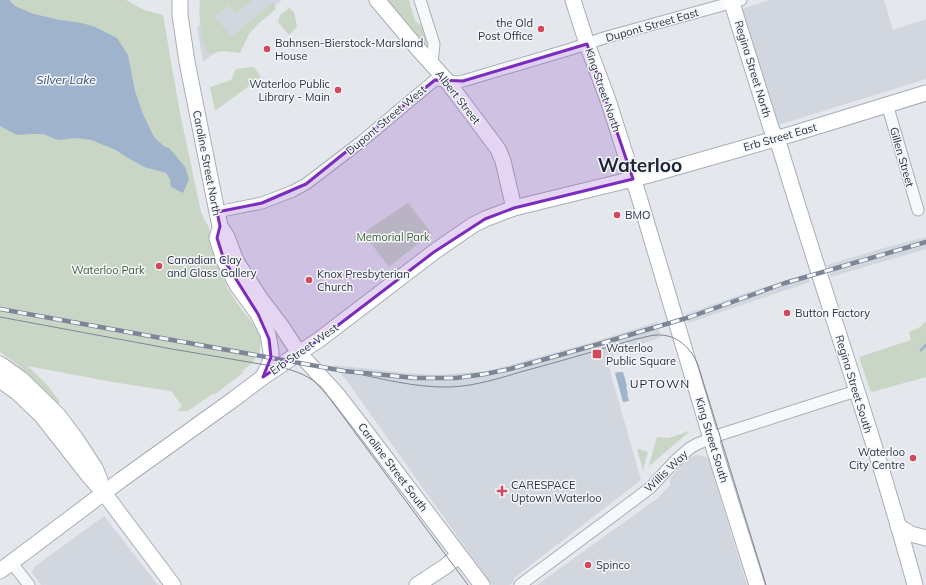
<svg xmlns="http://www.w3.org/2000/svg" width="926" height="585" font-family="Mulish,sans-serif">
<rect width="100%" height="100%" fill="#e4e7ec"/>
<g fill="#d2d6de">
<polygon points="230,0 282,0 203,62 197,27"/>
<polygon points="769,0 884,0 893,30 926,19 926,79 778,125 742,9"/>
<polygon points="926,237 926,249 831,277 827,265 880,249"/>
<polygon points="807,274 810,282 688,323 686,314 752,291"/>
<polygon points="657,322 661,337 606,357 641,480 514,578 513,583 509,585 492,585 347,381 334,365 406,373 439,375 488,371 593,342"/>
<polygon points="696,455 704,456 710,460 714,466 713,475 747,585 537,585 658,498 670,485 670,479 683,461 688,458"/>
<polygon points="104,516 158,585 41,585 32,573 33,568"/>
</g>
<g fill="#c9d6c5">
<path d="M0 0H126L144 10 163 15 179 108 201 212 206 223 208 225 227 287 239 306 260 333 261 343 259 353 251 364 241 372H244L214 395 212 394 191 409 187 411H177L182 406 171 391 112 382 28 366 48 386 60 402 57 404C39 385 22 366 0 352Z"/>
<path d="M200 0H252L236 13 229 5 215 17 232 37 273 2 276 9 258 24 249 34 240 53 223 51 207 54C201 37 198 18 200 0Z"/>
<polygon points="384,0 409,0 415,21 425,28 428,42 424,46"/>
<polygon points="289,8 294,12 297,27 289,35 278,22 280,15"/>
<polygon points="254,67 261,77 215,111 210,87 231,80 236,69"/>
<polygon points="408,203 432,234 410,250 389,267 363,233"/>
<polygon points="926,321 926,377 872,392 870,390 859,357 911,340 909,332 920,327"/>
<polygon points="688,431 689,432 649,466 657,437 668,438 681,434"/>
<polygon points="639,449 648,452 643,470 637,450"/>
</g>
<g fill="#9fb4cc">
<polygon points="0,0 9,0 15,6 34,14 60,20 82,23 95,27 117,38 128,55 135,91 143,114 154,137 165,147 169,148 176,156 185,167 189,179 183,193 171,187 170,179 166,173 144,167 123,155 116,150 91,140 76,138 58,140 43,134 31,134 17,135 0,126"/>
<polygon points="619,372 623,372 627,386 626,387 628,393 627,394 629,401 623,402 615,373"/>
</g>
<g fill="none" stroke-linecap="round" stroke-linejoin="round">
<polyline stroke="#9fb4cc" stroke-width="3" points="921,350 926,345"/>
<defs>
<g id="street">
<polyline points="420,0 434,44 432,64"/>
<polyline points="887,104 918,210"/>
<polyline points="217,212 262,203 293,191 306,184 361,142 435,80 458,82 463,81 571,49 607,37 741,0"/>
<polyline points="11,562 29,585"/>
<polyline points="520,585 622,509 650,488 675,461 690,448 697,444 719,435 840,396 857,391"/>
</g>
<g id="secondary">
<polyline points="180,0 180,15 187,62 217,212 220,226 227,237 236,261 260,298 282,327 299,353 336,393 360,424 482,585"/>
<polyline points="377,0 419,50 447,81 498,149 503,161 514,208"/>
<polyline points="573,0 587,44 608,100 639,197 716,455 757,585"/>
<path d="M731 0 771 128 780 148C824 294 875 438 915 585"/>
<polyline points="219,231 217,238 224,260 237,285 258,314 268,334 271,352 271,357 269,365 263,377"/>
<polyline points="0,364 21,379 58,415 76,439 95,468 100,480"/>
<polyline points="0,380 18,393 41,415 88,475 104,493 173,585"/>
<polyline points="898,526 911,534 926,538"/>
<polyline points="0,571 121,480 234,399 263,377 320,339 434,252 473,225 485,219 514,208 649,175 789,135 926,93"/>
<polyline points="417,585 446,566 459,555"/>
</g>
</defs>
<use href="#street" stroke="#a9aeb7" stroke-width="13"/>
<use href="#secondary" stroke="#a9aeb7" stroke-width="17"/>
<use href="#street" stroke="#f7f8fa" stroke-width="11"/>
<use href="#secondary" stroke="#fff" stroke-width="15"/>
<g stroke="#7d8696" stroke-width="1">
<path d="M0 317 172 349 278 367C295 370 310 376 322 388L468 585"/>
<path d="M344 371C379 378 415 388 450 387 476 386 500 378 524 371 561 361 599 350 636 339 643 338 650 335 657 335 677 334 691 348 698 365L766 585"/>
</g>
<defs>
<polyline id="rail" points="0,309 344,371 415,378 456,378 485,374 510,369 599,344 690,317 785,283 926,242"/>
</defs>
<use href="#rail" stroke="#7d8696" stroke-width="4.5"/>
<use href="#rail" stroke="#f4f6f9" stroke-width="3" stroke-dasharray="9" stroke-linecap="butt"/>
</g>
<path fill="#7b2cbf" fill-opacity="0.2" stroke="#7b2cbf" stroke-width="3" stroke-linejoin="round" d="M587 44 633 179 514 208 485 219 434 252 320 339 263 377 271 357 269 339 258 314 224 260 217 238 220 226 217 212 262 203 306 184 435 80 463 81Z"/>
<g fill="#d1495b" stroke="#f4f6f9" stroke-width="1.5">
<circle cx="541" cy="29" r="4"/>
<circle cx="267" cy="49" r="4"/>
<circle cx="338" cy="90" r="4"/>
<circle cx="617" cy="215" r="4"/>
<circle cx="159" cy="266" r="4"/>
<circle cx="309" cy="280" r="4"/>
<circle cx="787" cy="313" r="4"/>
<rect x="592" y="349" width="10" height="10" rx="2"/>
<circle cx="913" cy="458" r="4"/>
<path d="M500 485h4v4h4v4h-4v4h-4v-4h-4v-4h4z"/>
<circle cx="588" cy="565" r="4"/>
</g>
<g text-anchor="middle" stroke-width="3" stroke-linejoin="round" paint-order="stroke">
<g font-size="11" fill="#2b3445" stroke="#f4f6f9" text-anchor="start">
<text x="533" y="27" text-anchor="end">the Old<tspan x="533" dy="13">Post Office</tspan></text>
<text x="275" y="47">Bahnsen-Bierstock-Marsland<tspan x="275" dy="13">House</tspan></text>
<text x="330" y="88" text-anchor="end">Waterloo Public<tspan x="330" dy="13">Library - Main</tspan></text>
<text x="625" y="219">BMO</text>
<text x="167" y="264">Canadian Clay<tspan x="167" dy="13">and Glass Gallery</tspan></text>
<text x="317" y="278">Knox Presbyterian<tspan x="317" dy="13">Church</tspan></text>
<text x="795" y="317">Button Factory</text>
<text x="606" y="352">Waterloo<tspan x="606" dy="13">Public Square</tspan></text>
<text x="905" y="456" text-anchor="end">Waterloo<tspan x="905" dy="13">City Centre</tspan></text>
<text x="511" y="489">CARESPACE<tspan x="511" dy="13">Uptown Waterloo</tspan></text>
<text x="596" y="569">Spinco</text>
</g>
<g font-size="11" fill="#2b3445" stroke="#f4f6f9">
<text transform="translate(652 25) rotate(-16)" y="4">Dupont Street East</text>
<text transform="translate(753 69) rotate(73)" y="4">Regina Street North</text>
<text transform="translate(603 90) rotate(71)" y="4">King Street North</text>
<text transform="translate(458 97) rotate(52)" y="4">Albert Street</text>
<text transform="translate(386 120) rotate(-40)" y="4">Dupont Street West</text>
<text transform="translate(780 137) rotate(-16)" y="4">Erb Street East</text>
<text transform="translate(902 157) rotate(74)" y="4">Gillen Street</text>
<text transform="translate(207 163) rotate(79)" y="4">Caroline Street North</text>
<text transform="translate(304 349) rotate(-35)" y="4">Erb Street West</text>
<text transform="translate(854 384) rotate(73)" y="4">Regina Street South</text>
<text transform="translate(712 440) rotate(73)" y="4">King Street South</text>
<text transform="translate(393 467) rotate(53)" y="4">Caroline Street South</text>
<text transform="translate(666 471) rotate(-44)" y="4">Willis Way</text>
</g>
<g font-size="11" fill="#3f6138" stroke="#f4f6f9">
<text x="393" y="241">Memorial Park</text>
<text x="108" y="274">Waterloo Park</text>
</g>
<g font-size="12" font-style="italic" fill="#34527a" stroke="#f4f6f9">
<text x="66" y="84">Silver Lake</text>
</g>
<g font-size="12" letter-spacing="1" fill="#1d2536" stroke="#f4f6f9">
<text x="660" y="388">UPTOWN</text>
</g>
<g font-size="19" font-weight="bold" fill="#1d2536" stroke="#f4f6f9">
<text x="640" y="172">Waterloo</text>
</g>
</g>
</svg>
